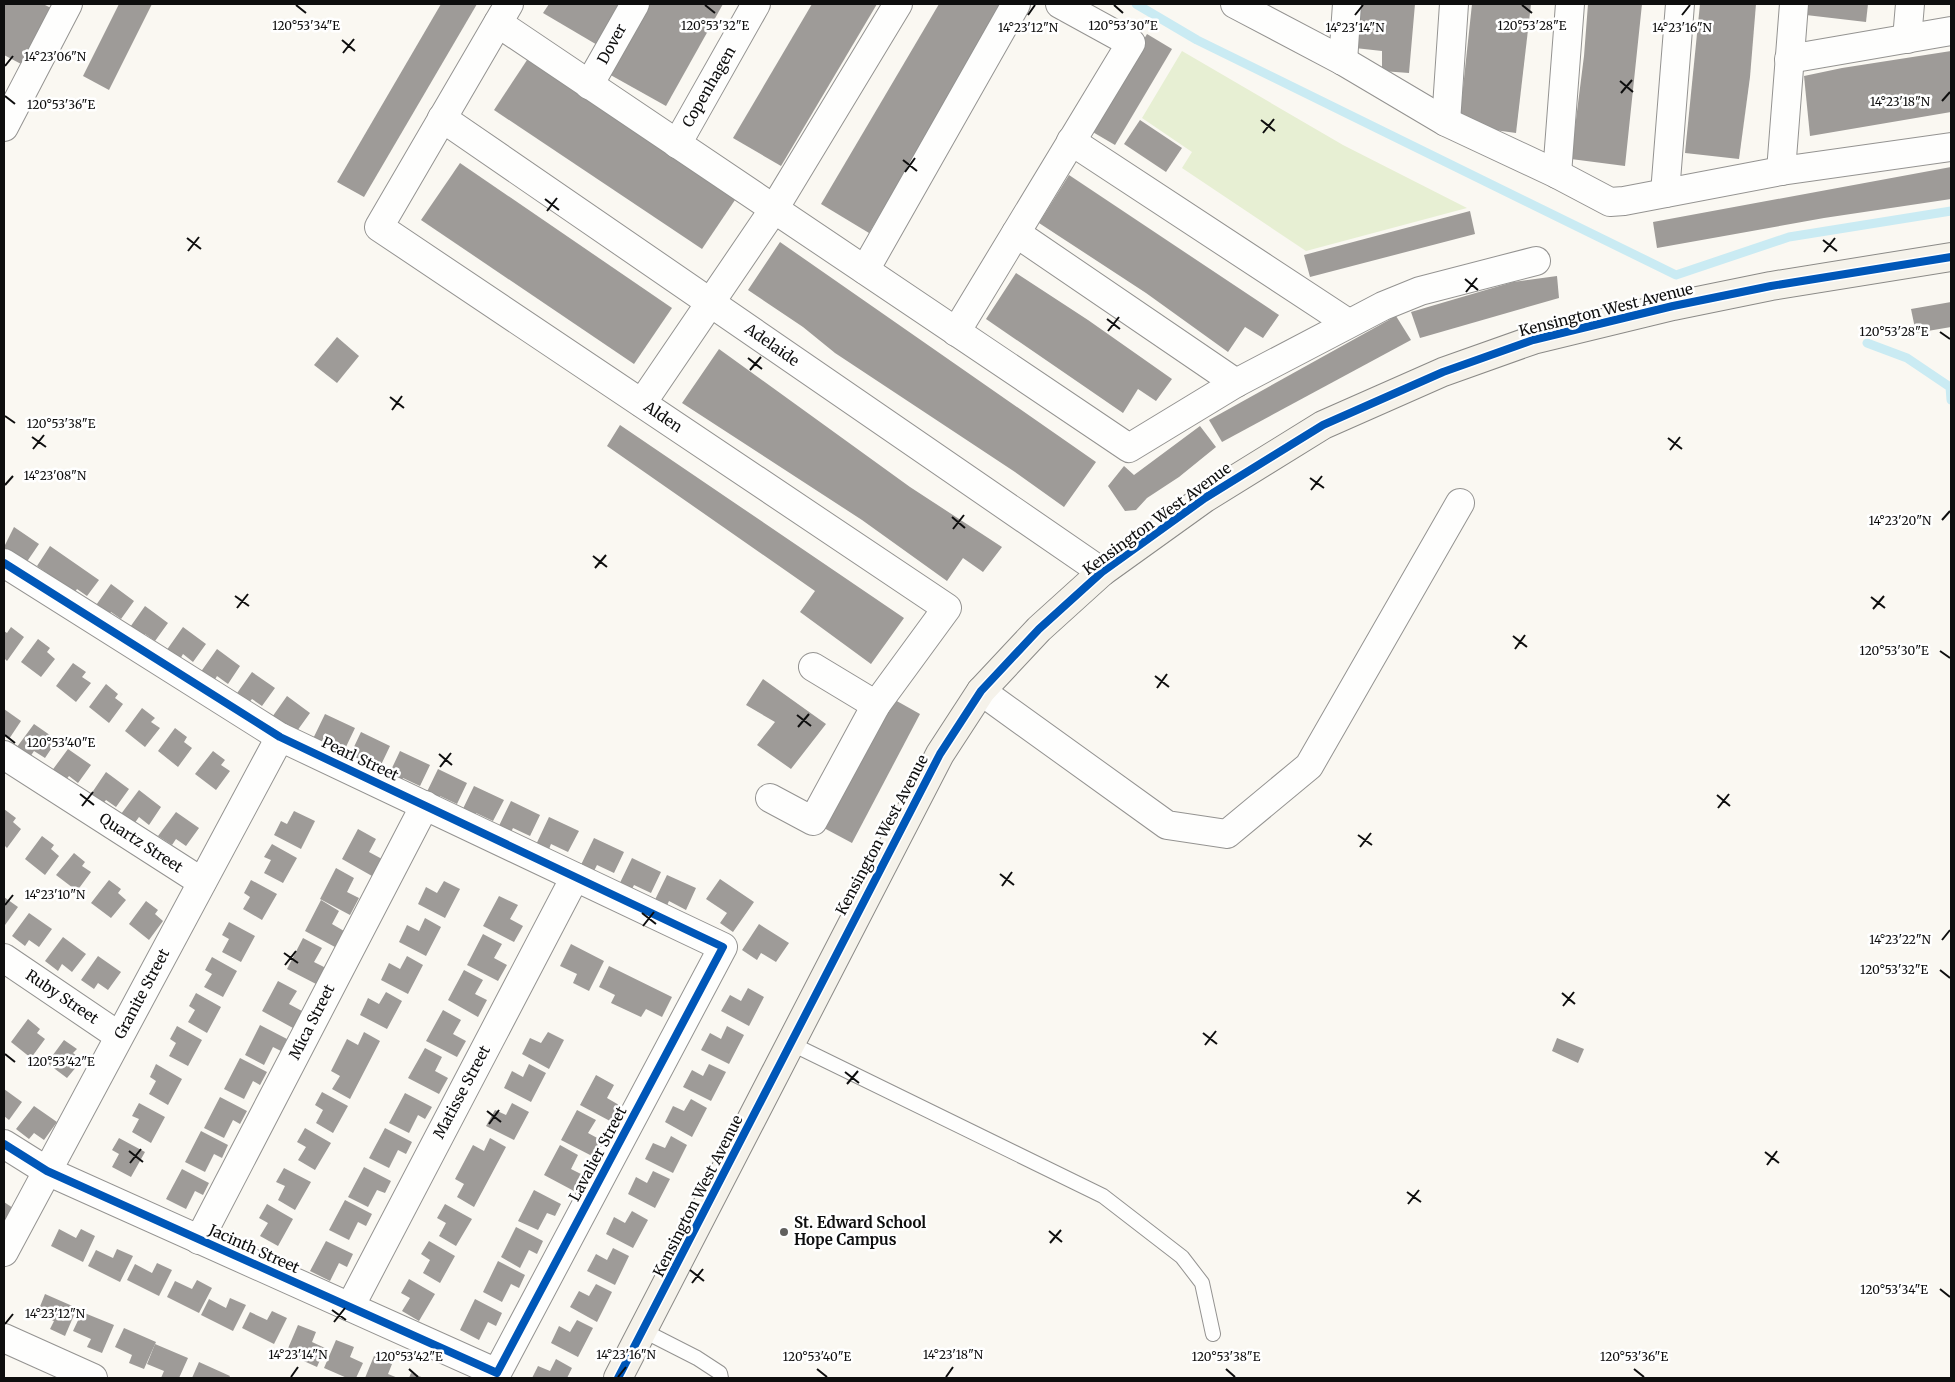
<svg xmlns="http://www.w3.org/2000/svg" width="1955" height="1382" font-family="Merriweather,serif">
<rect width="100%" height="100%" fill="#faf8f2"/>
<polygon fill="#e7efd3" points="1182,51 1343,145 1467,208 1306,251 1182,168 1192,152 1142,118"/>
<g fill="none" stroke-linecap="round" stroke-linejoin="round">
<g stroke="#caebf3" stroke-width="9">
<polyline points="1136,4 1197,40 1676,275 1789,237 1951,211"/>
<polyline points="1867,343 1907,358 1950,387 1951,400"/>
</g>
</g>
<g fill="#9e9b98">
<polygon points="4,4 43,4 51,8 23,65 4,55"/>
<polygon points="119,4 152,4 109,90 83,76"/>
<polygon points="441,4 477,4 364,197 337,182"/>
<polygon points="549,4 624,4 599,46 543,13"/>
<polygon points="646,4 723,4 666,106 607,73"/>
<polygon points="812,4 877,4 781,166 733,138"/>
<polygon points="939,4 1005,4 869,233 821,204"/>
<polygon points="1360,4 1415,4 1409,73 1382,71 1382,51 1355,48"/>
<polygon points="1472,4 1531,4 1516,133 1459,125"/>
<polygon points="1588,4 1642,4 1625,166 1571,159 1584,56"/>
<polygon points="1700,4 1756,4 1750,77 1739,159 1685,153"/>
<polygon points="1808,4 1868,4 1866,22 1806,15"/>
<polygon points="1147,34 1172,49 1115,145 1091,131"/>
<polygon points="1951,51 1951,112 1810,136 1804,76 1842,68"/>
<polygon points="531,54 739,194 702,249 494,110"/>
<polygon points="1140,120 1182,148 1166,172 1124,144"/>
<polygon points="460,163 672,308 634,364 421,220"/>
<polygon points="1951,167 1951,199 1824,218 1657,248 1653,222"/>
<polygon points="1069,175 1279,315 1263,338 1245,327 1228,352 1146,293 1039,223"/>
<polygon points="1470,211 1475,234 1310,277 1304,255"/>
<polygon points="780,242 1096,462 1064,507 1015,472 835,353 803,327 748,290"/>
<polygon points="1016,273 1088,320 1172,379 1156,401 1138,389 1123,413 986,319"/>
<polygon points="1557,276 1559,298 1420,338 1411,312 1513,282"/>
<polygon points="1951,302 1951,327 1916,333 1911,309"/>
<polygon points="1396,316 1411,340 1222,442 1209,420"/>
<polygon points="337,337 359,356 337,383 314,365"/>
<polygon points="719,349 910,487 1002,547 983,572 963,558 947,581 862,520 682,403"/>
<polygon points="620,425 904,618 871,664 800,612 815,591 607,446"/>
<polygon points="1200,426 1216,447 1179,477 1147,498 1136,510 1125,511 1108,486 1124,466 1134,475"/>
<polygon points="14,527 39,544 24,566 4,547"/>
<polygon points="50,546 99,580 87,596 77,589 73,595 44,576 47,573 37,566"/>
<polygon points="111,584 134,601 121,619 111,612 107,618 94,608"/>
<polygon points="145,606 168,623 155,641 145,634 141,640 128,630"/>
<polygon points="11,627 24,637 7,661 4,658 4,631 7,633"/>
<polygon points="183,627 206,644 193,662 183,654 179,661 166,651"/>
<polygon points="38,639 50,648 47,652 55,659 41,677 21,662"/>
<polygon points="217,649 240,666 228,684 217,676 213,683 200,673"/>
<polygon points="73,663 86,672 82,677 91,683 76,702 56,686"/>
<polygon points="252,672 275,688 262,706 252,699 247,705 235,696"/>
<polygon points="763,679 826,724 791,769 757,745 775,722 746,705"/>
<polygon points="106,684 118,694 115,698 123,704 109,723 89,707"/>
<polygon points="287,696 310,713 297,731 287,724 282,730 270,720"/>
<polygon points="895,700 920,714 852,843 822,827"/>
<polygon points="142,708 155,718 151,722 160,728 145,747 125,731"/>
<polygon points="4,709 21,721 9,739 4,736"/>
<polygon points="325,714 355,728 345,749 328,741 322,753 309,747"/>
<polygon points="34,724 57,740 45,758 34,751 30,757 17,747"/>
<polygon points="175,728 187,737 184,742 192,748 178,767 158,751"/>
<polygon points="361,732 390,746 380,767 363,759 357,771 345,766"/>
<polygon points="68,749 91,765 78,783 69,776 64,782 51,772"/>
<polygon points="213,751 225,760 221,765 230,771 216,790 195,774"/>
<polygon points="400,751 430,765 420,786 403,778 397,790 384,785"/>
<polygon points="438,769 467,783 457,804 440,796 434,808 422,802"/>
<polygon points="106,772 129,789 116,807 106,800 101,806 89,797"/>
<polygon points="474,786 504,800 493,821 476,813 470,825 458,819"/>
<polygon points="139,790 161,807 149,825 139,817 134,824 121,814"/>
<polygon points="511,801 540,815 530,836 513,828 507,840 495,834"/>
<polygon points="4,809 16,818 13,822 21,829 7,848 4,845"/>
<polygon points="294,811 315,821 301,849 274,835 281,821 287,824"/>
<polygon points="176,812 199,828 186,846 176,839 172,845 158,836"/>
<polygon points="549,817 579,831 568,852 551,844 546,857 533,851"/>
<polygon points="358,829 376,839 369,852 382,859 372,876 342,859"/>
<polygon points="42,836 54,845 51,849 59,856 45,875 25,859"/>
<polygon points="594,838 624,852 614,873 597,865 591,877 578,871"/>
<polygon points="272,844 297,858 283,883 264,873 271,860 264,857"/>
<polygon points="74,853 85,862 82,866 91,872 77,891 56,875"/>
<polygon points="632,858 661,872 651,893 634,885 628,897 616,891"/>
<polygon points="336,868 354,878 347,892 359,898 350,915 320,899"/>
<polygon points="667,875 696,888 686,910 669,901 663,914 651,908"/>
<polygon points="720,879 754,902 733,932 720,923 727,913 706,899"/>
<polygon points="109,880 121,889 118,893 126,900 111,918 91,903"/>
<polygon points="251,880 277,894 262,920 243,909 250,897 244,893"/>
<polygon points="444,881 460,889 445,918 418,904 426,887 437,893"/>
<polygon points="499,896 518,905 510,919 523,926 514,942 483,926"/>
<polygon points="4,897 18,907 5,925 4,924"/>
<polygon points="321,900 339,911 332,924 344,931 335,947 305,931"/>
<polygon points="146,901 158,910 155,914 163,921 149,940 129,924"/>
<polygon points="29,913 52,929 39,947 29,940 25,946 12,936"/>
<polygon points="425,918 441,927 426,956 399,942 407,925 419,931"/>
<polygon points="229,922 255,936 241,962 222,952 229,939 222,935"/>
<polygon points="759,924 789,943 776,962 761,953 757,960 742,950"/>
<polygon points="483,934 502,944 494,958 507,965 498,981 467,965"/>
<polygon points="63,937 86,954 72,972 62,964 58,971 45,961"/>
<polygon points="303,938 322,948 314,962 326,968 318,985 287,969"/>
<polygon points="571,944 604,961 589,991 573,983 577,974 560,966"/>
<polygon points="98,956 121,972 108,990 98,983 94,989 81,980"/>
<polygon points="407,956 423,965 408,994 381,980 389,963 400,969"/>
<polygon points="212,957 237,971 223,997 204,987 212,974 205,970"/>
<polygon points="609,966 672,997 662,1017 646,1009 641,1017 611,1003 615,995 599,987"/>
<polygon points="464,970 483,980 475,994 487,1000 478,1017 448,1000"/>
<polygon points="278,981 297,991 289,1004 302,1011 293,1028 262,1011"/>
<polygon points="748,988 764,997 749,1026 721,1011 730,995 741,1001"/>
<polygon points="386,992 402,1001 387,1029 360,1015 368,998 379,1004"/>
<polygon points="196,993 221,1007 207,1033 188,1022 195,1010 189,1006"/>
<polygon points="443,1010 461,1020 453,1034 466,1041 457,1057 426,1041"/>
<polygon points="28,1019 40,1029 37,1033 45,1039 31,1058 11,1042"/>
<polygon points="260,1025 287,1039 281,1051 273,1047 264,1065 245,1055"/>
<polygon points="177,1026 202,1040 188,1066 169,1056 176,1043 170,1039"/>
<polygon points="727,1026 744,1035 729,1064 701,1050 710,1033 721,1039"/>
<polygon points="364,1032 380,1041 350,1099 332,1089 340,1076 331,1071 347,1039 358,1045"/>
<polygon points="548,1032 564,1040 549,1069 522,1054 530,1038 541,1043"/>
<polygon points="1557,1038 1584,1049 1578,1063 1552,1051"/>
<polygon points="64,1040 77,1049 73,1053 82,1060 67,1078 47,1063"/>
<polygon points="425,1048 442,1057 435,1071 448,1078 439,1094 408,1078"/>
<polygon points="240,1058 267,1072 260,1085 253,1081 244,1099 224,1089"/>
<polygon points="156,1064 182,1079 168,1105 149,1094 156,1081 150,1077"/>
<polygon points="529,1064 546,1073 531,1102 504,1088 512,1071 523,1077"/>
<polygon points="709,1064 726,1072 711,1101 683,1087 692,1070 703,1076"/>
<polygon points="596,1075 614,1085 607,1098 619,1105 610,1121 580,1105"/>
<polygon points="4,1089 22,1102 9,1120 4,1116"/>
<polygon points="322,1092 348,1106 333,1133 316,1123 323,1110 315,1105"/>
<polygon points="405,1093 432,1107 425,1119 418,1115 409,1133 389,1123"/>
<polygon points="220,1097 247,1111 240,1124 233,1120 224,1138 204,1128"/>
<polygon points="691,1099 707,1108 692,1137 665,1122 673,1106 684,1111"/>
<polygon points="139,1103 165,1117 151,1143 132,1132 139,1119 132,1116"/>
<polygon points="512,1103 529,1112 514,1140 486,1126 495,1110 506,1115"/>
<polygon points="34,1106 57,1122 44,1140 34,1133 29,1139 16,1129"/>
<polygon points="577,1110 596,1120 588,1133 601,1140 592,1156 561,1140"/>
<polygon points="305,1128 331,1143 315,1170 298,1160 306,1147 297,1142"/>
<polygon points="385,1128 412,1142 406,1154 398,1150 389,1168 369,1158"/>
<polygon points="201,1131 228,1145 222,1158 214,1154 205,1172 185,1162"/>
<polygon points="671,1136 687,1145 673,1173 645,1159 653,1143 665,1148"/>
<polygon points="119,1138 145,1152 131,1177 112,1167 119,1154 112,1150"/>
<polygon points="490,1138 506,1147 474,1207 457,1197 464,1184 455,1179 473,1145 484,1151"/>
<polygon points="560,1145 578,1155 571,1169 583,1175 574,1191 544,1175"/>
<polygon points="364,1167 391,1181 385,1193 377,1190 368,1207 348,1197"/>
<polygon points="284,1168 311,1182 295,1210 278,1200 285,1186 276,1182"/>
<polygon points="182,1169 209,1183 203,1195 195,1191 186,1209 166,1199"/>
<polygon points="653,1171 670,1179 655,1208 628,1194 636,1177 647,1183"/>
<polygon points="534,1190 561,1204 555,1216 547,1213 538,1230 518,1221"/>
<polygon points="345,1200 372,1214 366,1226 358,1222 349,1240 329,1230"/>
<polygon points="4,1202 16,1210 4,1228"/>
<polygon points="267,1204 293,1219 278,1246 260,1236 268,1223 259,1218"/>
<polygon points="445,1204 472,1219 456,1246 439,1236 446,1223 437,1218"/>
<polygon points="632,1211 648,1220 633,1248 606,1234 614,1217 625,1223"/>
<polygon points="516,1227 543,1241 537,1254 529,1250 520,1268 501,1257"/>
<polygon points="59,1229 76,1238 81,1229 95,1236 83,1262 51,1246"/>
<polygon points="326,1241 353,1254 347,1267 339,1263 330,1281 310,1271"/>
<polygon points="429,1241 455,1256 440,1283 423,1273 430,1260 421,1254"/>
<polygon points="613,1248 629,1256 615,1285 587,1271 596,1254 607,1260"/>
<polygon points="117,1249 133,1256 120,1282 88,1266 96,1250 113,1258"/>
<polygon points="498,1261 525,1275 519,1288 511,1284 502,1302 483,1292"/>
<polygon points="157,1263 172,1270 159,1296 127,1280 135,1264 152,1273"/>
<polygon points="409,1279 435,1294 419,1321 402,1311 410,1298 401,1293"/>
<polygon points="197,1280 212,1288 199,1313 167,1297 175,1281 192,1289"/>
<polygon points="596,1284 612,1292 597,1322 570,1307 579,1291 589,1296"/>
<polygon points="45,1294 77,1308 65,1336 50,1329 54,1321 37,1314"/>
<polygon points="230,1298 246,1305 233,1331 201,1315 209,1299 226,1308"/>
<polygon points="475,1299 502,1313 496,1326 488,1322 479,1340 460,1330"/>
<polygon points="272,1311 287,1318 274,1344 242,1328 250,1312 267,1320"/>
<polygon points="82,1312 114,1325 102,1353 87,1347 91,1339 73,1331"/>
<polygon points="577,1320 593,1328 578,1357 551,1343 559,1326 570,1332"/>
<polygon points="298,1325 316,1332 312,1342 325,1348 317,1367 286,1353"/>
<polygon points="124,1328 156,1342 144,1369 129,1363 132,1355 115,1347"/>
<polygon points="336,1340 354,1347 350,1357 363,1363 356,1378 347,1378 324,1368"/>
<polygon points="155,1344 188,1358 179,1378 161,1378 164,1371 147,1364"/>
<polygon points="374,1356 392,1364 388,1374 398,1378 365,1378"/>
<polygon points="556,1359 572,1368 567,1378 532,1378 538,1366 550,1371"/>
<polygon points="199,1362 230,1376 229,1378 192,1378"/>
<polygon points="411,1373 424,1378 409,1378"/>
</g>
<g fill="none" stroke-linecap="round" stroke-linejoin="round">
<defs>
<g id="lane">
<polyline points="792,1044 1103,1196 1182,1257 1202,1283 1213,1334"/>
<polyline points="644,1331 697,1358 720,1373 721,1378"/>
</g>
<g id="street">
<polyline points="509,4 379,227 947,608 876,705 813,821 770,798"/>
<polyline points="1235,4 1343,61 1446,122 1557,174 1610,202 1624,201 1781,171 1951,147"/>
<polyline points="498,23 1129,448 1236,383 1383,306 1420,291 1536,261"/>
<polyline points="1907,39 1910,4"/>
<polyline points="1789,59 1951,31"/>
<polyline points="1343,61 1347,4"/>
<polyline points="589,85 635,4"/>
<polyline points="442,118 1102,572"/>
<polyline points="1446,122 1454,4"/>
<polyline points="4,127 68,4"/>
<polyline points="1071,141 1348,323"/>
<polyline points="677,144 756,4"/>
<polyline points="1781,171 1794,4"/>
<polyline points="1557,174 1570,4"/>
<polyline points="1665,193 1680,4"/>
<polyline points="1016,233 1236,383"/>
<polyline points="865,270 1016,4"/>
<polyline points="956,332 1131,43 1060,4"/>
<polyline points="642,403 774,209 898,4"/>
<polyline points="4,563 280,737 723,947 497,1373 47,1171 4,1144"/>
<polyline points="813,667 876,705"/>
<polyline points="981,691 1167,825 1227,834 1309,766 1460,503"/>
<polyline points="4,755 202,882"/>
<polyline points="4,958 119,1036"/>
<polyline points="199,1240 425,805"/>
<polyline points="4,1252 280,737"/>
<polyline points="350,1307 575,877"/>
<polyline points="4,1338 93,1378"/>
</g>
<polyline id="secondary" points="618,1378 940,754 981,691 1039,629 1102,572 1205,498 1323,425 1443,372 1533,340 1673,306 1771,286 1951,257"/>
</defs>
<use href="#lane" stroke="#949391" stroke-width="16"/>
<use href="#street" stroke="#949391" stroke-width="30"/>
<use href="#secondary" stroke="#8b8a87" stroke-width="30"/>
<use href="#lane" stroke="#fefefd" stroke-width="14"/>
<use href="#street" stroke="#fefefd" stroke-width="28"/>
<use href="#secondary" stroke="#f5f2ea" stroke-width="28"/>
<defs>
<g id="cycleway">
<polyline points="4,563 280,737 723,947 497,1373 47,1171 4,1144"/>
<polyline points="618,1378 940,754 981,691 1039,629 1102,572 1205,498 1323,425 1443,372 1533,340 1673,306 1771,286 1951,257"/>
</g>
</defs>
<use href="#cycleway" stroke="#fff" stroke-width="11"/>
<use href="#cycleway" stroke="#0057b8" stroke-width="8"/>
</g>
<path fill="none" stroke="#0e0e0e" stroke-width="2" d="M296 5 306 13M705 5 715 13M1114 5 1123 13M1522 5 1532 13M1028 15 1035 5M1355 15 1363 5M1682 15 1690 5M342 40 355 51M343 53 354 39M5 66 13 56M1620 81 1633 92M1621 93 1632 80M5 96 15 104M1942 101 1950 92M1261 120 1275 131M1263 133 1274 119M903 160 917 171M905 172 915 158M545 199 559 210M547 211 557 198M187 238 201 249M1823 240 1837 251M188 251 199 237M1824 252 1835 238M1465 279 1478 290M1466 292 1477 278M1107 319 1120 329M1108 331 1119 317M1940 332 1950 339M748 358 762 369M750 370 761 357M390 397 404 408M392 410 402 396M5 416 15 423M32 437 46 447M1668 438 1682 449M33 449 44 435M1670 450 1680 437M1310 478 1324 488M5 485 13 476M1311 490 1322 476M952 517 965 528M1942 520 1950 511M953 529 964 515M593 556 607 567M595 568 606 555M235 596 249 606M1871 597 1885 608M237 608 248 594M1873 609 1884 596M1513 636 1527 647M1515 649 1525 635M1940 651 1950 658M1155 676 1169 687M1157 688 1167 674M797 715 811 726M798 727 809 714M5 735 15 743M439 754 452 765M440 767 451 753M80 794 94 805M1717 795 1730 806M82 806 93 792M1718 808 1729 794M1358 835 1372 845M1360 847 1371 833M1000 874 1014 885M1002 886 1012 872M5 905 13 895M642 913 656 924M643 926 654 912M1942 940 1950 930M284 953 298 963M285 965 296 951M1940 970 1950 978M1562 993 1575 1004M1563 1006 1574 992M1203 1033 1217 1044M1205 1045 1216 1031M5 1054 15 1062M845 1072 859 1083M847 1084 858 1071M487 1111 501 1122M489 1124 499 1110M129 1151 143 1162M1765 1152 1779 1163M130 1163 141 1149M1767 1165 1777 1151M1407 1192 1421 1202M1408 1204 1419 1190M1049 1231 1062 1242M1050 1243 1061 1230M690 1270 704 1281M692 1283 703 1269M1940 1289 1950 1297M332 1310 346 1320M334 1322 345 1308M5 1324 13 1314M409 1369 418 1377M817 1369 827 1377M1226 1369 1235 1377M1634 1369 1644 1377M291 1377 298 1367M618 1377 626 1367M946 1377 953 1367"/>
<circle fill="#61605e" stroke="#fff" stroke-width="2" cx="784" cy="1232" r="5"/>
<g text-anchor="middle" stroke-width="5" stroke-linejoin="round" paint-order="stroke">
<g font-size="15" fill="#0e0e0e" stroke="#fff">
<text transform="translate(612 44) rotate(-61)" y="5">Dover</text>
<text transform="translate(709 87) rotate(-60)" y="5">Copenhagen</text>
<text transform="translate(1606 310) rotate(-14)" y="5">Kensington West Avenue</text>
<text transform="translate(772 345) rotate(35)" y="5">Adelaide</text>
<text transform="translate(663 417) rotate(34)" y="5">Alden</text>
<text transform="translate(1157 519) rotate(-36)" y="5">Kensington West Avenue</text>
<text transform="translate(360 759) rotate(25)" y="5">Pearl Street</text>
<text transform="translate(882 835) rotate(-62)" y="5">Kensington West Avenue</text>
<text transform="translate(141 843) rotate(33)" y="5">Quartz Street</text>
<text transform="translate(142 994) rotate(-62)" y="5">Granite Street</text>
<text transform="translate(62 997) rotate(34)" y="5">Ruby Street</text>
<text transform="translate(312 1022) rotate(-63)" y="5">Mica Street</text>
<text transform="translate(462 1092) rotate(-62)" y="5">Matisse Street</text>
<text transform="translate(598 1154) rotate(-62)" y="5">Lavalier Street</text>
<text transform="translate(698 1196) rotate(-63)" y="5">Kensington West Avenue</text>
<text transform="translate(254 1249) rotate(24)" y="5">Jacinth Street</text>
</g>
<g font-size="15" font-weight="bold" fill="#0e0e0e" stroke="#fff" text-anchor="start">
<text x="794" y="1228">St. Edward School<tspan x="794" dy="17">Hope Campus</tspan></text>
</g>
</g>
<g font-size="12" text-anchor="middle" fill="#0e0e0e" stroke="#fff" stroke-width="5" stroke-linejoin="round" paint-order="stroke">
<text x="306" y="30">120°53'34"E</text>
<text x="715" y="30">120°53'32"E</text>
<text x="1123" y="30">120°53'30"E</text>
<text x="1532" y="30">120°53'28"E</text>
<text x="1028" y="32">14°23'12"N</text>
<text x="1355" y="32">14°23'14"N</text>
<text x="1682" y="32">14°23'16"N</text>
<text x="55" y="61">14°23'06"N</text>
<text x="1900" y="106">14°23'18"N</text>
<text x="61" y="109">120°53'36"E</text>
<text x="1894" y="336">120°53'28"E</text>
<text x="61" y="428">120°53'38"E</text>
<text x="55" y="480">14°23'08"N</text>
<text x="1900" y="525">14°23'20"N</text>
<text x="1894" y="655">120°53'30"E</text>
<text x="61" y="747">120°53'40"E</text>
<text x="55" y="899">14°23'10"N</text>
<text x="1900" y="944">14°23'22"N</text>
<text x="1894" y="974">120°53'32"E</text>
<text x="61" y="1066">120°53'42"E</text>
<text x="1894" y="1294">120°53'34"E</text>
<text x="55" y="1318">14°23'12"N</text>
<text x="298" y="1359">14°23'14"N</text>
<text x="626" y="1359">14°23'16"N</text>
<text x="953" y="1359">14°23'18"N</text>
<text x="409" y="1361">120°53'42"E</text>
<text x="817" y="1361">120°53'40"E</text>
<text x="1226" y="1361">120°53'38"E</text>
<text x="1634" y="1361">120°53'36"E</text>
</g>
<rect width="1955" height="1382" fill="none" stroke="#0e0e0e" stroke-width="10"/>
</svg>
